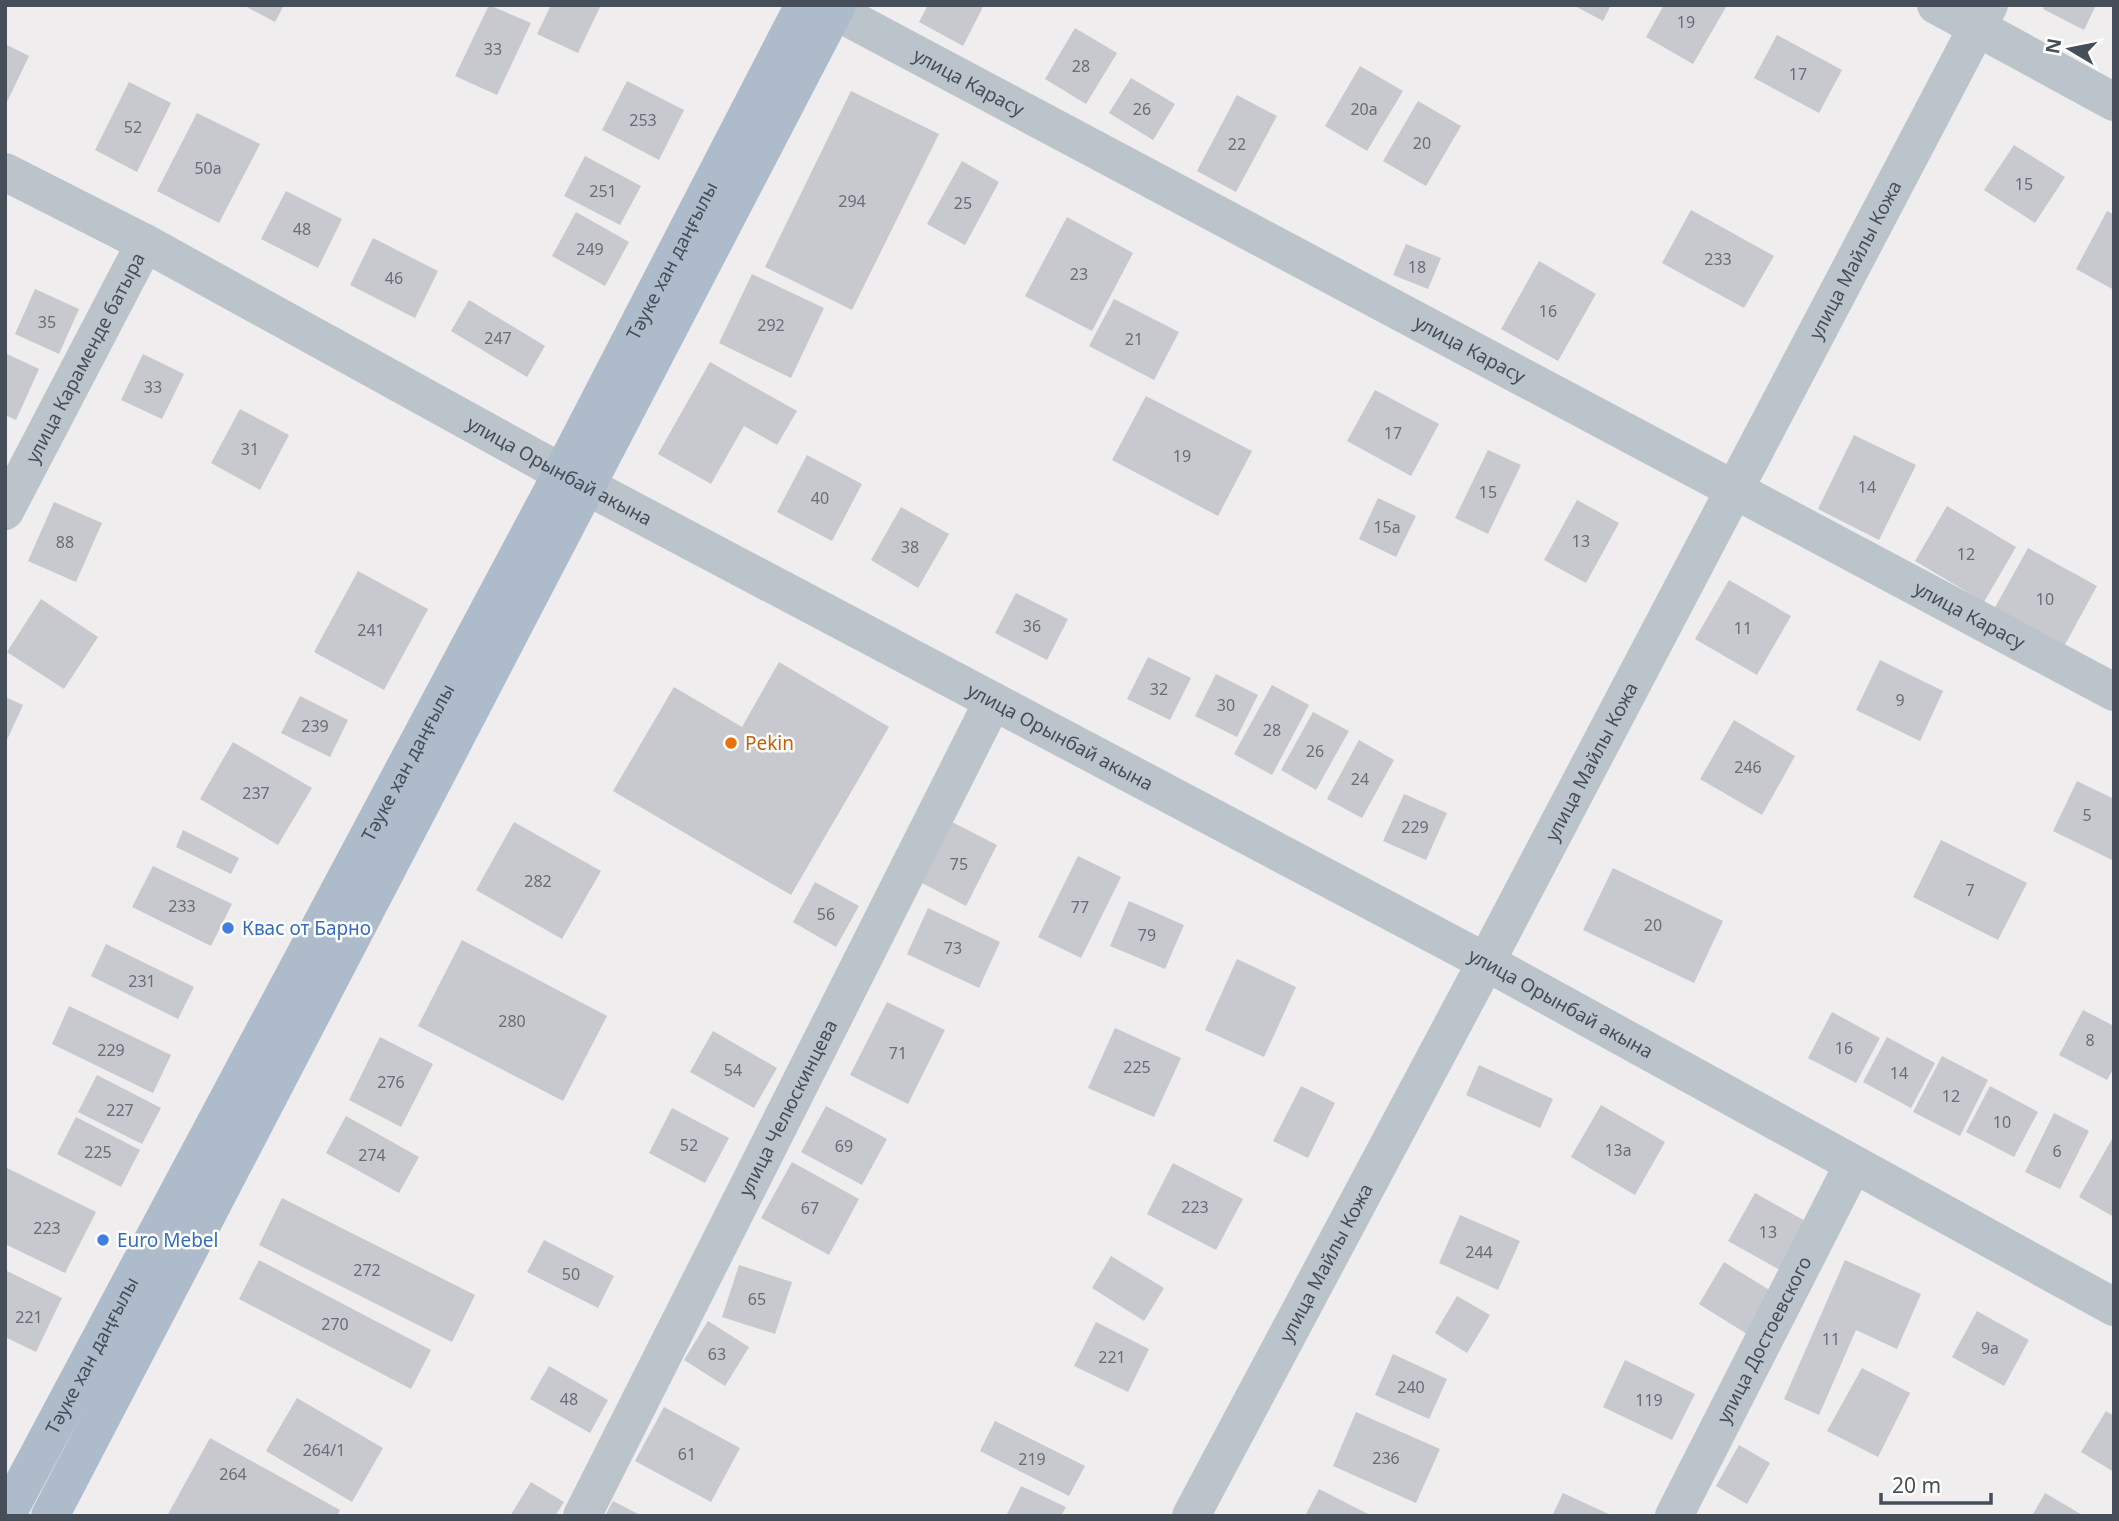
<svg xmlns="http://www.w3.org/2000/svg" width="2119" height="1521" font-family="'Noto Sans',sans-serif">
<rect width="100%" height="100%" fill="#efeded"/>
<g fill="#c7c9cf">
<polygon points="243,5 284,5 275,22"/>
<polygon points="489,5 531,23 497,95 455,76"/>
<polygon points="551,5 601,5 578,53 537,34"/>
<polygon points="928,5 984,5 963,46 919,22"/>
<polygon points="1573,5 1611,5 1603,21"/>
<polygon points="1664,5 1726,7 1693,64 1646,37"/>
<polygon points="2044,5 2096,5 2084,30 2043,9"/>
<polygon points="1075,28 1117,53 1086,104 1045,79"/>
<polygon points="1777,35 1842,70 1819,113 1754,78"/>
<polygon points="5,44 29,56 5,106"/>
<polygon points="1360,66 1403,91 1367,151 1325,126"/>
<polygon points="1131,78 1175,104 1153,140 1109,113"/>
<polygon points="627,81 684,110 659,160 602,130"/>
<polygon points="129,82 171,103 137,172 95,150"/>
<polygon points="851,91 939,134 852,310 765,267"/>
<polygon points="1237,95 1277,116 1236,192 1197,171"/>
<polygon points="1418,101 1461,126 1426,186 1383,161"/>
<polygon points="197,113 260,144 219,223 157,191"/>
<polygon points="2014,145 2065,177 2035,223 1984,190"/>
<polygon points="585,156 641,186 620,225 564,196"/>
<polygon points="962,161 999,182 965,245 927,224"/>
<polygon points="286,191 342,219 318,268 261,239"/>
<polygon points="1691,210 1774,256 1744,308 1662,263"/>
<polygon points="2107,211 2114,215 2114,290 2076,269"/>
<polygon points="576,212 629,242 605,286 552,256"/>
<polygon points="1067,217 1133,253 1092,331 1025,296"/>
<polygon points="373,238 438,271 415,318 350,285"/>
<polygon points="1406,244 1441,258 1428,289 1393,275"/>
<polygon points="1539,261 1596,294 1558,361 1501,329"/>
<polygon points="752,274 824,308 791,378 719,343"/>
<polygon points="35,289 79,309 59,354 15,334"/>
<polygon points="1114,299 1179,332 1154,380 1089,346"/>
<polygon points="469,300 545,346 527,377 451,331"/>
<polygon points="5,353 39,369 16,420 5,415"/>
<polygon points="143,354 184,374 162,419 121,400"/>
<polygon points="710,362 797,411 777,445 744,426 711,484 658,454"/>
<polygon points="1375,390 1439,424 1411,476 1347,441"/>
<polygon points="1146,396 1252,451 1218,516 1112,460"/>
<polygon points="240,409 289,435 260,490 211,463"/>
<polygon points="1854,435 1916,465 1879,540 1818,509"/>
<polygon points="1488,450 1521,465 1488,534 1455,518"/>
<polygon points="807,455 862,484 832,541 777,512"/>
<polygon points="1378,498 1416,516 1396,557 1359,539"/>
<polygon points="1577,500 1619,523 1586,583 1544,560"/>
<polygon points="54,502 102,523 76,582 28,561"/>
<polygon points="1947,506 2016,547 1984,602 1915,561"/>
<polygon points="901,507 949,534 918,588 871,560"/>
<polygon points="2028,548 2097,586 2062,650 1993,611"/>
<polygon points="358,571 428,609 384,690 314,652"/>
<polygon points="1729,580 1791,616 1757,675 1695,639"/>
<polygon points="1016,593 1068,619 1047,660 995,633"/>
<polygon points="41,599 98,637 64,689 7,652"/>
<polygon points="1148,657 1191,678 1170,720 1127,699"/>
<polygon points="1880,660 1943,691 1920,741 1856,710"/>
<polygon points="779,662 889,727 791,895 613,791 674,687 742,727"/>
<polygon points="1216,674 1258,695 1237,737 1195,716"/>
<polygon points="1272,685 1309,705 1272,775 1234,754"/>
<polygon points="300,696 348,720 330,757 281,733"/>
<polygon points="5,697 23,705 5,744"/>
<polygon points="1313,712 1349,731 1316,790 1281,770"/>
<polygon points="1734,720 1795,756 1762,815 1700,779"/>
<polygon points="1359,740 1394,760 1362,818 1327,799"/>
<polygon points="233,742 312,788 278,845 200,799"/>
<polygon points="2077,781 2114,799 2114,861 2053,831"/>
<polygon points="1404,794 1447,813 1426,860 1383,841"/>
<polygon points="514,822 601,871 562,939 476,890"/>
<polygon points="952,822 997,845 966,906 922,883"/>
<polygon points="183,830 239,858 231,874 176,847"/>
<polygon points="1941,840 2027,883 1998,940 1913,897"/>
<polygon points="1078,856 1121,877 1081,958 1038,937"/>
<polygon points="153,866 232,904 211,946 132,907"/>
<polygon points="1613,868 1723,921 1694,983 1583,930"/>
<polygon points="815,882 859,906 836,947 793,922"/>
<polygon points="1129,901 1184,925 1165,969 1110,946"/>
<polygon points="928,908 1000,942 979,988 907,954"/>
<polygon points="462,940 607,1016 563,1101 418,1026"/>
<polygon points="106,944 194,987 178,1019 91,976"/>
<polygon points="1237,959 1296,987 1264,1057 1205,1030"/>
<polygon points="887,1002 945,1030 908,1104 850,1075"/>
<polygon points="69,1006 171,1055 153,1093 52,1044"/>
<polygon points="2083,1010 2114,1026 2114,1068 2107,1080 2059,1055"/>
<polygon points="1832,1012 1880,1038 1856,1083 1808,1058"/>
<polygon points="1115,1028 1181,1058 1154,1117 1088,1088"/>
<polygon points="713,1031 777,1068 754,1108 690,1072"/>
<polygon points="380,1037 433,1064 401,1127 349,1100"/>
<polygon points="1887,1037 1935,1063 1911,1108 1863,1082"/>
<polygon points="1942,1056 1988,1080 1960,1136 1913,1112"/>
<polygon points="1479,1065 1553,1099 1540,1128 1466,1095"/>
<polygon points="97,1075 161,1108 142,1144 78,1112"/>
<polygon points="1301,1086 1335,1103 1308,1158 1273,1141"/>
<polygon points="1990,1086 2038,1112 2014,1157 1966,1132"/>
<polygon points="1601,1105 1665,1142 1635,1195 1571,1157"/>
<polygon points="826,1106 887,1139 862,1185 801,1152"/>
<polygon points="672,1108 729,1138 705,1183 649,1153"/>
<polygon points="2054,1113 2089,1131 2060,1189 2025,1172"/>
<polygon points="346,1116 419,1157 399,1193 326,1153"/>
<polygon points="76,1117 140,1150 121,1187 57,1154"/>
<polygon points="2112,1139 2114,1140 2114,1217 2079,1197"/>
<polygon points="792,1162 859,1199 829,1255 761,1218"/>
<polygon points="1173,1163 1243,1199 1216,1250 1147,1214"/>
<polygon points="5,1167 96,1212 65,1273 5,1244"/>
<polygon points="1755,1193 1807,1222 1780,1270 1728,1241"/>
<polygon points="282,1198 475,1295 452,1342 259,1245"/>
<polygon points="1460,1215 1520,1241 1498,1290 1439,1263"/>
<polygon points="544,1240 614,1276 598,1308 527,1272"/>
<polygon points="1111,1256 1164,1288 1144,1321 1092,1288"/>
<polygon points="259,1260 431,1350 411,1389 239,1299"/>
<polygon points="1845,1260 1921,1294 1897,1349 1856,1330 1819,1415 1784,1399"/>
<polygon points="1724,1262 1776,1294 1750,1336 1699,1304"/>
<polygon points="739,1265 792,1282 775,1334 722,1317"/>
<polygon points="5,1270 62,1298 36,1352 5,1337"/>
<polygon points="1457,1296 1490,1315 1467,1353 1435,1333"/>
<polygon points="1977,1311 2029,1340 2004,1386 1952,1357"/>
<polygon points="708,1321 749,1347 725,1386 684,1360"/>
<polygon points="1096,1322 1149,1349 1128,1392 1074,1366"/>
<polygon points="1393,1354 1447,1379 1429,1419 1375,1395"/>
<polygon points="1625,1360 1695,1394 1672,1440 1603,1407"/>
<polygon points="549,1366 608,1400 590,1433 530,1399"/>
<polygon points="1862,1368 1910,1393 1878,1457 1827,1431"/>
<polygon points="297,1398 383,1448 352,1502 266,1451"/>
<polygon points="664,1407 740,1448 711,1502 635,1461"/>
<polygon points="2106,1411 2114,1416 2114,1472 2081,1452"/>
<polygon points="1356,1412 1440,1449 1416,1503 1333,1466"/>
<polygon points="995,1421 1085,1466 1069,1496 980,1451"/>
<polygon points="210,1438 340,1510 337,1516 167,1516"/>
<polygon points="1739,1445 1770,1463 1747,1504 1716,1486"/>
<polygon points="531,1482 564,1502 555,1516 510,1516"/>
<polygon points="1021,1486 1066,1507 1061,1516 1006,1516"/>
<polygon points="1319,1489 1372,1516 1305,1516"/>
<polygon points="1563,1493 1613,1516 1552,1516"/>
<polygon points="2045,1493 2084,1516 2032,1516"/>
<polygon points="613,1501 642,1516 605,1516"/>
</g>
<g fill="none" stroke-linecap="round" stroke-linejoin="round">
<g stroke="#bcc4cb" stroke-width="38">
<path id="s1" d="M824 5 2114 692"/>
<polyline points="1936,5 2114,102"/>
<path id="s2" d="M5 172 145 243 562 473 1486 962 2114 1307"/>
<path id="s3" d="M5 511 145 243"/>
<path id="s4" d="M582 1516 993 701"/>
<path id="s5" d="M1191 1516 1486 962 1989 5"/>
<path id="s6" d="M1674 1516 1853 1165"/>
</g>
<g stroke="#aebbca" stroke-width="38">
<path id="s7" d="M6 1516 562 473 804 5"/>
<polyline points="50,1516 837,5"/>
</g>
</g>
<circle fill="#e8710a" stroke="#fff" stroke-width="2.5" cx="731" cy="743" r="7"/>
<g fill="#3f7fe0" stroke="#fff" stroke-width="2.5">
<circle cx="228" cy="928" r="7"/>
<circle cx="103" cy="1240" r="7"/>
</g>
<g text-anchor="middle" stroke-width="5" stroke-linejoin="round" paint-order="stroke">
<g font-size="16" fill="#666e76">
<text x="1686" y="28">19</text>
<text x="493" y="55">33</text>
<text x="1081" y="72">28</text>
<text x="1798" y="80">17</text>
<text x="1142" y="115">26</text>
<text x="1364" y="115">20а</text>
<text x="643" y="126">253</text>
<text x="133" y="133">52</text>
<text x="1422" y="149">20</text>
<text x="1237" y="150">22</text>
<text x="208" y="174">50а</text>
<text x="2024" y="190">15</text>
<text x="603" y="197">251</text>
<text x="852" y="207">294</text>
<text x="963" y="209">25</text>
<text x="302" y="235">48</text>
<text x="590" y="255">249</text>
<text x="1718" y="265">233</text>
<text x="1417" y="273">18</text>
<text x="1079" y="280">23</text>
<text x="394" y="284">46</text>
<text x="1548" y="317">16</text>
<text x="47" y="328">35</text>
<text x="771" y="331">292</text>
<text x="498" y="344">247</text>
<text x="1134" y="345">21</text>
<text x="153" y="393">33</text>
<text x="1393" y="439">17</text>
<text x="250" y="455">31</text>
<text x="1182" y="462">19</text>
<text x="1867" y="493">14</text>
<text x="1488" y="498">15</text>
<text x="820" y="504">40</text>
<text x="1387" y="533">15а</text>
<text x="1581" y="547">13</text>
<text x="65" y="548">88</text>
<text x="910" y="553">38</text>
<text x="1966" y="560">12</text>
<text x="2045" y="605">10</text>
<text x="1032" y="632">36</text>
<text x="1743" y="634">11</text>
<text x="371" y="636">241</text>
<text x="1159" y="695">32</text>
<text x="1900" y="706">9</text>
<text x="1226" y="711">30</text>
<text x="315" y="732">239</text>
<text x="1272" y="736">28</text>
<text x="1315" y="757">26</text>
<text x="1748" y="773">246</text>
<text x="1360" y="785">24</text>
<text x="256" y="799">237</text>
<text x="2087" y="821">5</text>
<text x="1415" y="833">229</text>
<text x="959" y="870">75</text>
<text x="538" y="887">282</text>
<text x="1970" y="896">7</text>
<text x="182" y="912">233</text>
<text x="1080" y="913">77</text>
<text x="826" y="920">56</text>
<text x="1653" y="931">20</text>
<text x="1147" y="941">79</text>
<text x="953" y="954">73</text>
<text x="142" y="987">231</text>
<text x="512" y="1027">280</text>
<text x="2090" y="1046">8</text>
<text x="1844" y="1054">16</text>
<text x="111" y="1056">229</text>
<text x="898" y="1059">71</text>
<text x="1137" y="1073">225</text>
<text x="733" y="1076">54</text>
<text x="1899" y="1079">14</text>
<text x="391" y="1088">276</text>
<text x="1951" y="1102">12</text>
<text x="120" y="1116">227</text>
<text x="2002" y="1128">10</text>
<text x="689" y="1151">52</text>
<text x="844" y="1152">69</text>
<text x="1618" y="1156">13а</text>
<text x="2057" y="1157">6</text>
<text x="98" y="1158">225</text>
<text x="372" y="1161">274</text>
<text x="1195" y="1213">223</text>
<text x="810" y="1214">67</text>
<text x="47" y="1234">223</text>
<text x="1768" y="1238">13</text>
<text x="1479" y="1258">244</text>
<text x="367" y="1276">272</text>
<text x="571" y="1280">50</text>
<text x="757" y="1305">65</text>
<text x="29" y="1323">221</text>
<text x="335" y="1330">270</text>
<text x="1831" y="1345">11</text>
<text x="1990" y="1354">9а</text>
<text x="717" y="1360">63</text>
<text x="1112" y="1363">221</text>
<text x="1411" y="1393">240</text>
<text x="569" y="1405">48</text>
<text x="1649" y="1406">119</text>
<text x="324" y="1456">264/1</text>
<text x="687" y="1460">61</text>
<text x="1386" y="1464">236</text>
<text x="1032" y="1465">219</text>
<text x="233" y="1480">264</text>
</g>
<g font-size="19" fill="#464f59" stroke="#fff">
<text dy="7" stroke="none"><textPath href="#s1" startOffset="164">улица Карасу</textPath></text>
<text dy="7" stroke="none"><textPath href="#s5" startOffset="1421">улица Майлы Кожа</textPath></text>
<text dy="7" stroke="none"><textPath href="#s7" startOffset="1421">Тәуке хан даңғылы</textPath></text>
<text dy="7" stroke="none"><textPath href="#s1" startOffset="732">улица Карасу</textPath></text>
<text dy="7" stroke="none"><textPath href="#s3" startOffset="173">улица Караменде батыра</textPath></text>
<text dy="7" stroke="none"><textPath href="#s2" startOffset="630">улица Орынбай акына</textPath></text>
<text dy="7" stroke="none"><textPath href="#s1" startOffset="1298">улица Карасу</textPath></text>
<text dy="7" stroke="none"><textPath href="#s2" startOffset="1197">улица Орынбай акына</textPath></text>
<text dy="7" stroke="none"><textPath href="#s5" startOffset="854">улица Майлы Кожа</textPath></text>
<text dy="7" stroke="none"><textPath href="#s7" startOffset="854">Тәуке хан даңғылы</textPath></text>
<text dy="7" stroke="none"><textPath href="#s2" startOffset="1764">улица Орынбай акына</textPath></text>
<text dy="7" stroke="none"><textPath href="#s4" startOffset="457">улица Челюскинцева</textPath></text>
<text dy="7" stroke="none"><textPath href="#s5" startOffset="287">улица Майлы Кожа</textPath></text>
<text dy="7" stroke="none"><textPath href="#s6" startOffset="198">улица Достоевского</textPath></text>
<text dy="7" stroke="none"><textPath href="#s7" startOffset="182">Тәуке хан даңғылы</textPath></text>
</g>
<g font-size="19" fill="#c56008" stroke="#fff" text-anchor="start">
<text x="745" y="750">Pekin</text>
</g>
<g font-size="19" fill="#366cbe" stroke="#fff" text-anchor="start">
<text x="242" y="935">Квас от Барно</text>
<text x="117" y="1247">Euro Mebel</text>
</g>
</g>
<rect width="2119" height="1521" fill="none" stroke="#464f59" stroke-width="14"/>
<g transform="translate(2070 49) rotate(280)" stroke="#ffffff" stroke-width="5" paint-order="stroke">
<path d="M0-5L12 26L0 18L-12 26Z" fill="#464f59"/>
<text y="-10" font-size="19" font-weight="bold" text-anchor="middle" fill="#464f59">N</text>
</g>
<path d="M1881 1493v10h110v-10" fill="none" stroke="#464f59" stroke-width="3.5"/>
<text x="1892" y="1493" font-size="21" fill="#464f59" stroke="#ffffff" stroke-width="5" paint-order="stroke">20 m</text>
</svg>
